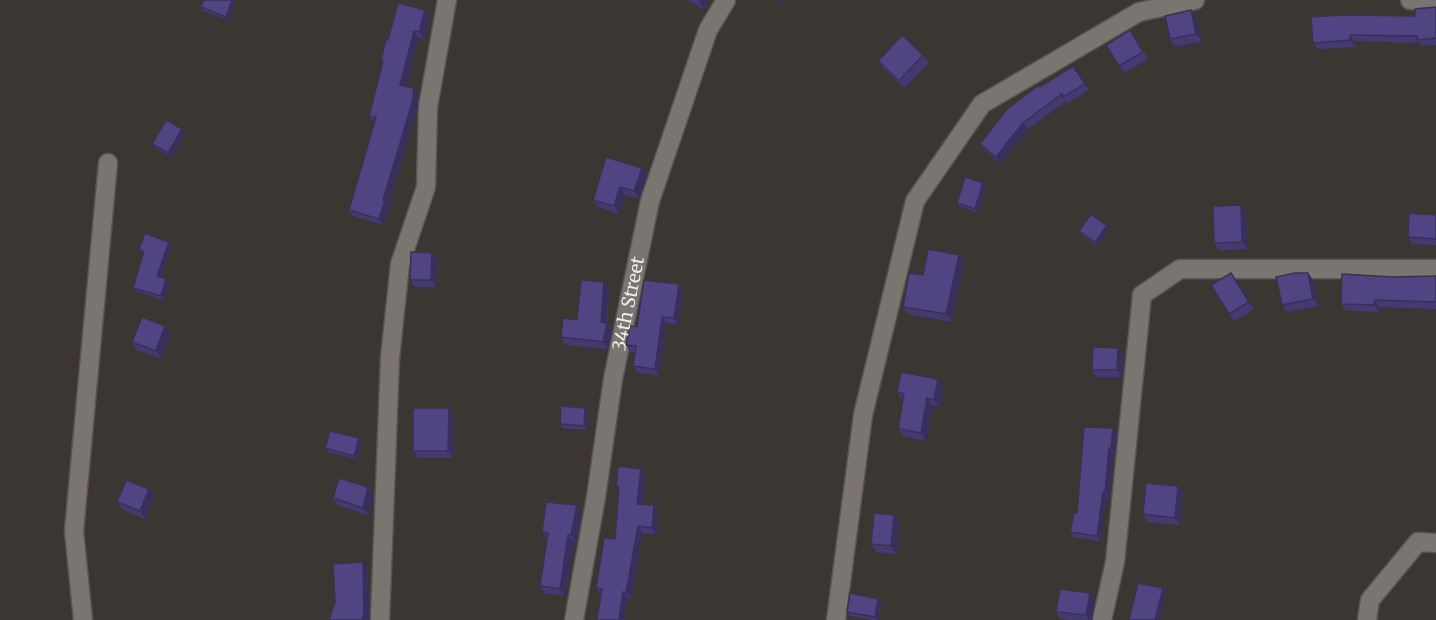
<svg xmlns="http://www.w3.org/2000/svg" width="1436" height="620" font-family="Merriweather,serif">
<rect width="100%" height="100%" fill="#3c3633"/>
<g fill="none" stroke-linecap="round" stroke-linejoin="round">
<defs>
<g id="street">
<polyline points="1410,0 1436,1"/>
<polyline points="83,620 74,531 108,163"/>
<polyline points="380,620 390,358 400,264 426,187 428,107 447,0"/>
<path id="s1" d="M574 620 596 497 613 379 650 201 708 30 726 0"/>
<polyline points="836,620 863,415 915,201 982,104 1139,12 1195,0"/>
<polyline points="1102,620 1115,562 1142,295 1180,269 1436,269"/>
<polyline points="1367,620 1370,600 1418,542 1436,543"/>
</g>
</defs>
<use href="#street" stroke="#585451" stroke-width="21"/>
<use href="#street" stroke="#7b7571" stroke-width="18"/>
</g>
<g fill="#453a70">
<polygon points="687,0 709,0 704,9"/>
<polygon points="235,3 228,20 203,11 201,7"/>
<polygon points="1436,7 1436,45 1422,46 1419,43 1354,41 1355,47 1318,49 1313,43 1415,16"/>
<polygon points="425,10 430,17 424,39 418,37 406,87 419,95 417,109 388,205 389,207 384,225 353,216 349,210 374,123 369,116 382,63 381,61 388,40"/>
<polygon points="1191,10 1196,17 1202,41 1175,47 1170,39"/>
<polygon points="1135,37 1148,59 1124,73 1119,66"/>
<polygon points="923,55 929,63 904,88 883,68 878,61"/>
<polygon points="1078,72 1089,90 1068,103 1066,101 1028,129 1001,163 984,150 980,144 1040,87"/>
<polygon points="182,129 185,133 171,157 155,148 152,144"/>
<polygon points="647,175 639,198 625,195 619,214 598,207 593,200"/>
<polygon points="986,187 978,212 960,207 957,203"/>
<polygon points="1241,205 1246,212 1247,249 1219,250 1214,243"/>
<polygon points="1436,215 1436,245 1412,244 1408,237"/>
<polygon points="1107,226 1109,229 1097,246 1081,234 1079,231"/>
<polygon points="171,246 160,277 166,279 169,283 163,300 136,291 133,288 144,254 139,249"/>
<polygon points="959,255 964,262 951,322 908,314 903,307 923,275"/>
<polygon points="437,260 436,287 415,287 410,280"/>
<polygon points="1436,276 1436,309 1379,307 1379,312 1345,310 1341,304 1393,277"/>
<polygon points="1236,280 1254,309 1234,321 1229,314"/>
<polygon points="1313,280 1318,306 1287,312 1282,305"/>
<polygon points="609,290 607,323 612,330 608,349 566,345 561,337 577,320"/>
<polygon points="683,291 678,325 666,323 659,375 638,373 633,366 635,352 630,352 626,345 637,327"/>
<polygon points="170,333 161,358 137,350 132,342"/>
<polygon points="1123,355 1122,377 1097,377 1092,370"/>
<polygon points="938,379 943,387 940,407 932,405 926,441 903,436 898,429 903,400 902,400 897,392"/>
<polygon points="449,408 454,415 453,458 418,458 413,451"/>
<polygon points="585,408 588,412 587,430 562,428 560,424"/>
<polygon points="1113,428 1117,433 1115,453 1113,453 1109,498 1107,497 1100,541 1074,537 1070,532"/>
<polygon points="359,438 361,441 357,459 328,452 325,448"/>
<polygon points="641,469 645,475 642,504 654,505 658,511 656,534 642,533 631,599 600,594 596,588 615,539 619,490 616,486"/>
<polygon points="1178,486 1183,493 1180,525 1148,522 1143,514"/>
<polygon points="368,487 374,495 368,515 338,505 333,498"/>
<polygon points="154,496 145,519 122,509 117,502"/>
<polygon points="577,505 582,512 576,542 574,542 565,596 545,593 540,586 547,539 542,532"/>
<polygon points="899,522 896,554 876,552 871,544"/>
<polygon points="1095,601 1092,620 1070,620 1061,619 1056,612"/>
<polygon points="881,602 878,620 872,620 850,616 847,612"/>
</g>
<g fill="#38305b">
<polygon points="232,0 235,3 228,20 226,17"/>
<polygon points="700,0 709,0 704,9 699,2"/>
<polygon points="779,0 785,0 782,5"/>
<polygon points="425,10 430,17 424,39 419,32"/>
<polygon points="1191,10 1196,17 1202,41 1196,34"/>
<polygon points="414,31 418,37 405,92 400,85"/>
<polygon points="1350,35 1354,41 1355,47 1350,40"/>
<polygon points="414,88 419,95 417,109 388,205 389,207 384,225 379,219 383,200"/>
<polygon points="1023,123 1028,129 1001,163 996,157"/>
<polygon points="182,129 185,133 171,157 168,153"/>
<polygon points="642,168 647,175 639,198 634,191"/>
<polygon points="983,183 986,187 978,212 975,209"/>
<polygon points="620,187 625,195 619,214 614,206"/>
<polygon points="1241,205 1246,212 1247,249 1242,242"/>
<polygon points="1107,226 1109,229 1097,246 1095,242"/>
<polygon points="169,242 171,246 159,280 157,276"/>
<polygon points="432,253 437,260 436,287 431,280"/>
<polygon points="959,255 964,262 951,322 946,314"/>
<polygon points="1308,273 1313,280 1318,306 1313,299"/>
<polygon points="166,279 169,283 163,300 161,296"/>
<polygon points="604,282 609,290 606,324 612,330 608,349 603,342 601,322"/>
<polygon points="679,284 683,291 678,325 674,318"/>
<polygon points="1375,300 1379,307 1379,312 1374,305"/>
<polygon points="662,317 666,323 659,375 655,369"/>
<polygon points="165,326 170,333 161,358 156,351"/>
<polygon points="1118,348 1123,355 1122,377 1117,370"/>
<polygon points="938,379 943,387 940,407 934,400"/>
<polygon points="927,398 932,405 926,441 921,433"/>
<polygon points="449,408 454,415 453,458 448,451"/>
<polygon points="585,408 588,412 587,430 584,426"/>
<polygon points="1113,428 1117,433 1115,453 1111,448"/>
<polygon points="359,438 361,441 357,459 354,456"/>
<polygon points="1109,448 1113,453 1109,498 1105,492"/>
<polygon points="641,469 645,475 641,510 637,504"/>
<polygon points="1178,486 1183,493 1180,525 1175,518"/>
<polygon points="368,487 374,495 368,515 363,508"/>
<polygon points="149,489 154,496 145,519 140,511"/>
<polygon points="1103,492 1107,497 1100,541 1097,536"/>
<polygon points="577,505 582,512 576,542 571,535"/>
<polygon points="654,505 658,511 656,534 652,528"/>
<polygon points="894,515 899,522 896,554 891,546"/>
<polygon points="638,526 642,533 631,599 626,593"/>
<polygon points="568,535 574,542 565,596 560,589"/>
<polygon points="363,562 368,569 369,620 362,620"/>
<polygon points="1163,588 1165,592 1159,620 1155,620"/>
<polygon points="623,592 627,598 624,620 619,620"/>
<polygon points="1090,593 1095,601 1092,620 1089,620 1086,615"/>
<polygon points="878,599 881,602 878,620 877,620 875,617"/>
</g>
<g fill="#504482" stroke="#38305b" stroke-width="1.5">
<polygon points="204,0 232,0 226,17 201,7"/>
<polygon points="398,3 425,10 419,32 414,31 400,85 414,88 412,103 383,200 385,201 379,219 349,210 376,117 369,116 383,61 381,61 386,39 388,40"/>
<polygon points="1436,7 1436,38 1417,40 1417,36 1350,35 1350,40 1313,43 1311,17 1342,15 1415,16 1415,9"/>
<polygon points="1191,10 1196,34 1170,39 1165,16"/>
<polygon points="1130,30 1143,52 1119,66 1106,45"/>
<polygon points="902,35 923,55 899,81 878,61"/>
<polygon points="1073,66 1085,84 1063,97 1062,94 1023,123 996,157 980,144 1007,109 1039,85 1040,87"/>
<polygon points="166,120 182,129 168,153 152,144"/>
<polygon points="606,157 642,168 634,191 620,187 614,206 593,200"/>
<polygon points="965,177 983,183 975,209 957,203"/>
<polygon points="1241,205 1242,242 1214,243 1213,206"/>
<polygon points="1409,213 1436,215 1436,239 1408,237"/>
<polygon points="1091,214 1107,226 1095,242 1079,231"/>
<polygon points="145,233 169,242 157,276 166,279 161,296 133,288 144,251 139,249"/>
<polygon points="928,249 959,255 946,314 903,307 909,273 923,275"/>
<polygon points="411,252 432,253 431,280 410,280"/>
<polygon points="1231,273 1249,302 1229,314 1211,285"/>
<polygon points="1295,273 1308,273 1313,299 1282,305 1276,277"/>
<polygon points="1342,274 1393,277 1436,276 1436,302 1375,300 1374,305 1341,304"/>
<polygon points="581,280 604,282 601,322 607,323 603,342 561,337 563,318 577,320"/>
<polygon points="644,280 679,284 674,318 662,317 655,369 633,366 636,346 626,345 630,326 637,327"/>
<polygon points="142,317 165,326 156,351 132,342"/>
<polygon points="1093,347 1118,348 1117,370 1092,370"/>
<polygon points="901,372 938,379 934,400 927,398 921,433 898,429 904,394 897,392"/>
<polygon points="561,406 585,408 584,426 560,424"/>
<polygon points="413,408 449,408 448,451 413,451"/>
<polygon points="1084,427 1113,428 1111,448 1109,448 1105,492 1103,492 1097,536 1070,532 1074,513 1077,513"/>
<polygon points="330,431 359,438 354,456 325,448"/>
<polygon points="618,466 641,469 637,504 654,505 652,528 638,526 626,593 623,592 619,620 597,620 602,589 596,588 604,538 615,539 619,487 616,486"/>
<polygon points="339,478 368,487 363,508 333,498"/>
<polygon points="126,480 149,489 140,511 117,502"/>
<polygon points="1146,483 1178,486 1175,518 1143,514"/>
<polygon points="546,502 577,505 571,535 568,535 560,589 540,586 548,533 542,532"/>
<polygon points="874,513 894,515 891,546 871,544"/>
<polygon points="363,562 364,613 362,620 329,620 335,602 333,564"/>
<polygon points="1138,583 1163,588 1155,620 1129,620"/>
<polygon points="1060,589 1090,593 1086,615 1056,612"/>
<polygon points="850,593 878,599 875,617 847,612"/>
</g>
<g text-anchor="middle" stroke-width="4.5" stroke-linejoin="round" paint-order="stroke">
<g font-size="18" fill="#efecea" stroke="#211e1d">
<text dy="6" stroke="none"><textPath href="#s1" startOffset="321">34th Street</textPath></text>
</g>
</g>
</svg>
